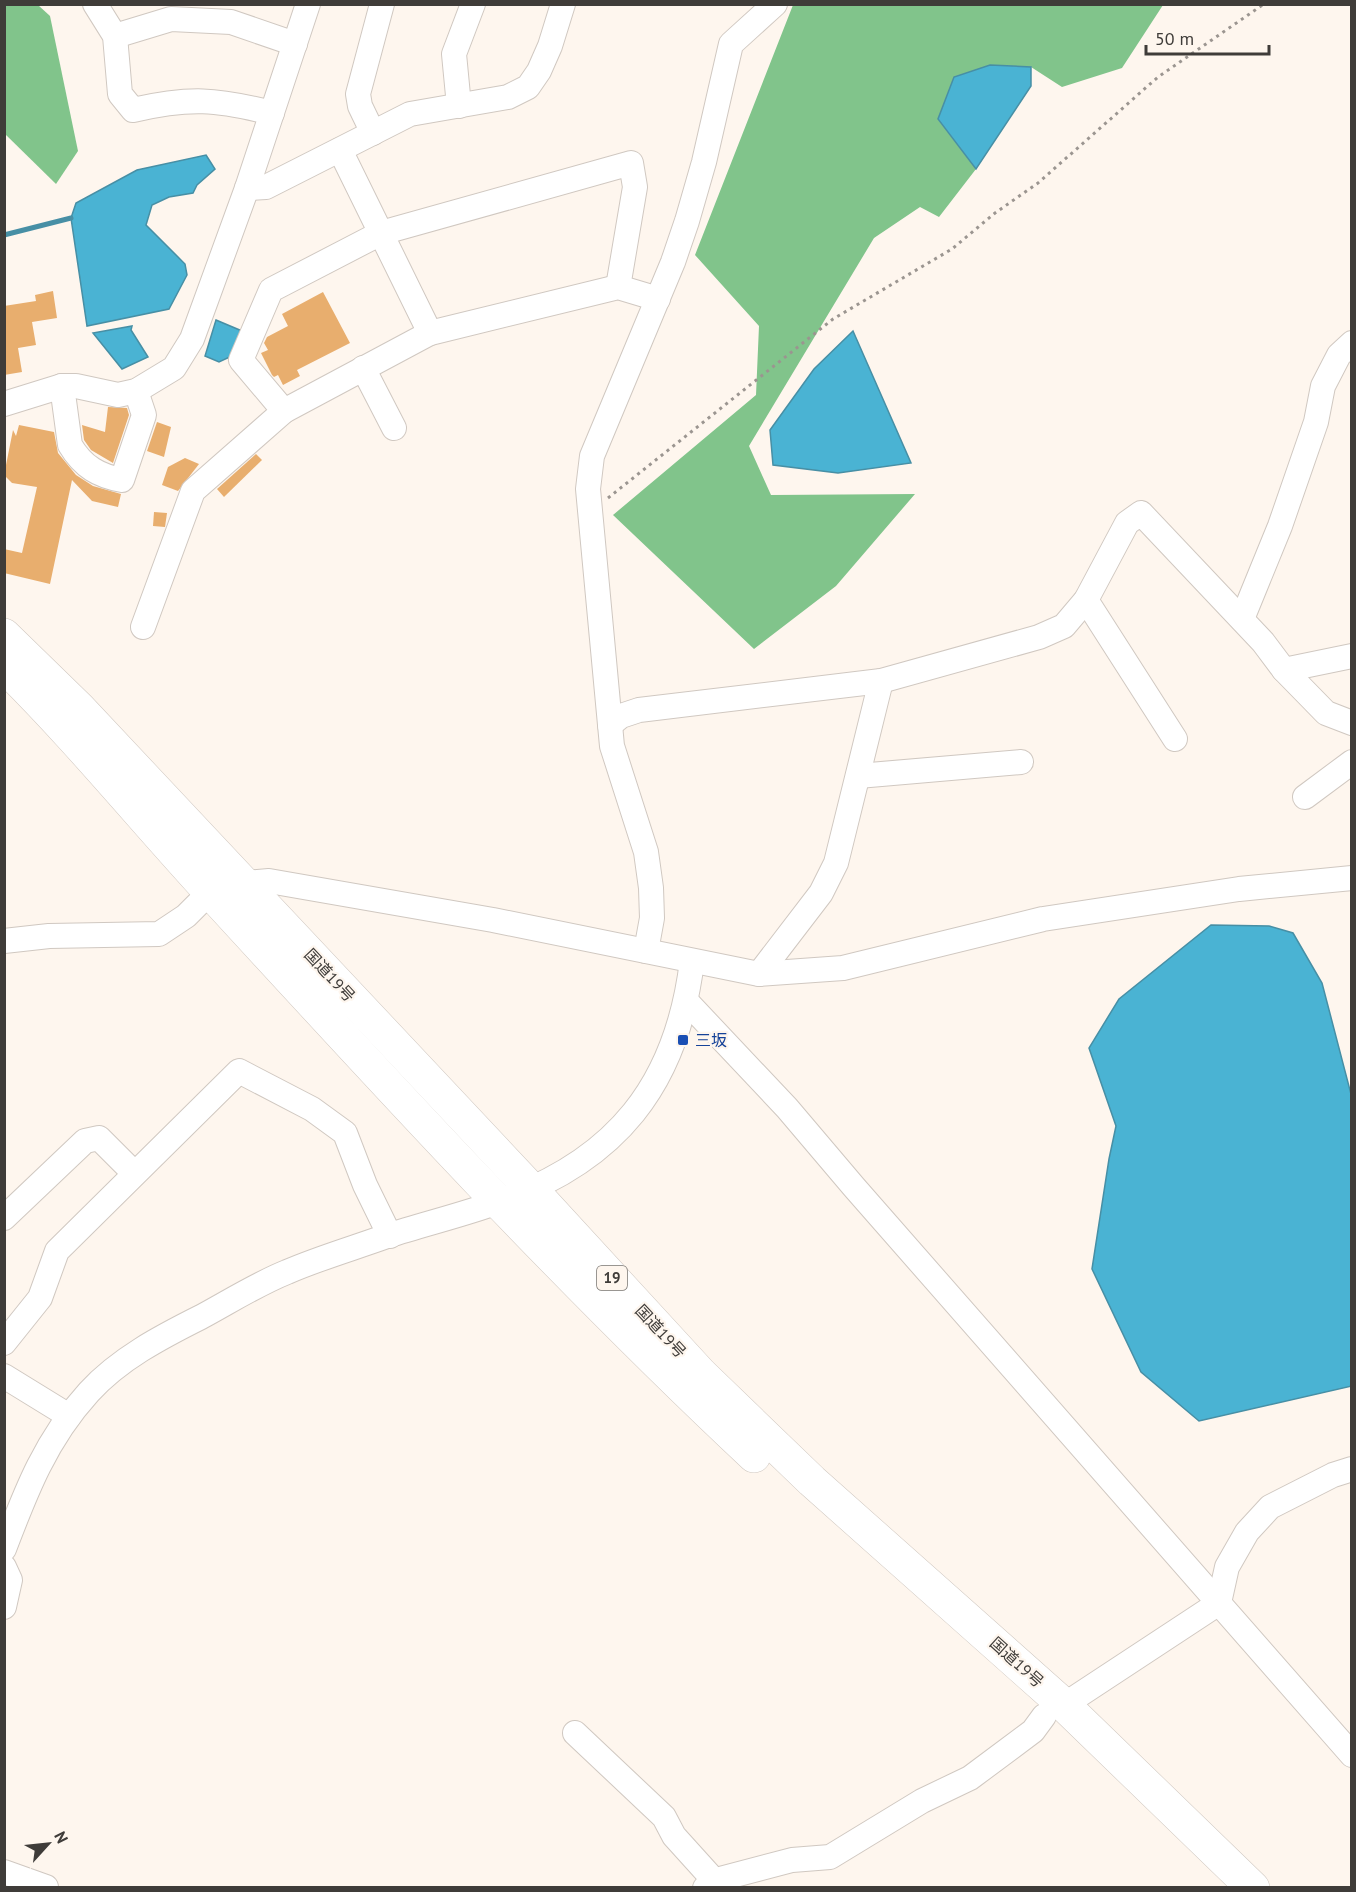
<svg xmlns="http://www.w3.org/2000/svg" width="1356" height="1892" font-family="'PT Sans','Noto Sans JP',sans-serif">
<rect width="100%" height="100%" fill="#fef6ee"/>
<g fill="#81c48b">
<polygon points="4,5 38,5 50,16 78,151 56,184 5,134"/>
<polygon points="793,5 1163,5 1122,68 1062,87 1031,67 990,65 938,119 976,169 939,217 920,207 874,238 749,446 771,495 915,494 836,586 754,649 613,515 756,395 759,326 695,255"/>
</g>
<g fill="#4ab3d3" stroke="#478fa5" stroke-width="1.5">
<polygon points="990,65 1031,67 1031,86 976,169 938,119 954,77"/>
<polygon points="206,155 215,169 197,185 193,193 169,197 152,205 146,225 185,264 187,275 169,309 87,326 71,218 76,203 137,170"/>
<polygon points="216,320 242,331 232,356 219,362 205,356"/>
<polygon points="132,326 131,330 148,357 122,369 93,333"/>
<polygon points="853,331 911,463 838,473 773,465 770,430 814,369"/>
<polygon points="1211,925 1269,926 1293,933 1322,983 1351,1094 1352,1386 1199,1421 1141,1372 1092,1269 1109,1159 1116,1126 1089,1048 1119,999"/>
</g>
<g fill="none" stroke-linecap="round" stroke-linejoin="round">
<polyline stroke="#478fa5" stroke-width="5" points="4,235 71,218"/>
</g>
<g fill="#e8ae6e">
<polygon points="53,291 57,318 32,322 36,345 18,348 22,372 4,375 4,306 36,301 35,295"/>
<polygon points="323,292 350,343 297,370 300,376 283,385 278,375 274,377 272,375 261,353 268,350 264,343 267,337 288,326 282,314"/>
<polygon points="108,407 127,408 129,415 113,463 91,450 84,440 82,425 105,432"/>
<polygon points="157,422 171,427 164,457 147,451"/>
<polygon points="19,425 54,432 58,453 76,475 93,486 121,494 118,507 92,501 72,480 50,584 4,573 4,549 22,553 37,487 12,483 4,475 13,430 16,436"/>
<polygon points="256,454 262,460 224,497 217,489"/>
<polygon points="185,458 199,464 178,491 162,485 168,467"/>
<polygon points="154,512 167,513 165,527 153,526"/>
</g>
<g fill="none" stroke-linecap="round" stroke-linejoin="round">
<defs>
<g id="minor">
<path d="M95 4 115 36 120 94 133 110C190 97 216 99 272 113"/>
<polyline points="115,36 171,19 231,22 295,44"/>
<polyline points="459,106 454,54 473,4"/>
<polyline points="373,133 360,106 358,94 382,4"/>
<polyline points="340,150 430,333 618,287 658,299"/>
<polyline points="247,188 266,187 410,114 508,97 528,87 539,71 550,46 563,4"/>
<polyline points="430,333 284,411 241,360 271,290 381,233 631,163 635,187 618,287"/>
<polyline points="363,368 394,428"/>
<path d="M62 386 70 445C83 467 99 476 122 480L144 415 136 391"/>
<polyline points="4,404 62,386 76,386 118,395 136,391 174,368 192,339 247,188 308,4"/>
<polyline points="1086,600 1175,739"/>
<polyline points="1242,619 1280,526 1316,422 1323,386 1339,355 1352,343"/>
<polyline points="143,627 193,491 284,411"/>
<polyline points="1284,670 1352,656"/>
<polyline points="610,725 621,716 639,710 881,681 1039,637 1064,626 1086,600 1127,523 1141,513 1263,642 1284,670 1326,713 1352,723"/>
<polyline points="858,776 1021,762"/>
<polyline points="1305,797 1352,762"/>
<polyline points="244,883 269,881 493,920 759,974 843,968 1043,919 1239,889 1352,878"/>
<polyline points="4,941 49,936 159,934 186,916 210,892"/>
<polyline points="646,951 652,918 651,888 646,852 612,746 588,489 592,456 673,262 687,221 704,162 731,44 775,4"/>
<polyline points="759,974 821,893 836,863 881,681"/>
<polyline points="687,1002 787,1108 854,1187 1352,1755"/>
<polyline points="4,1218 85,1141 99,1138 134,1173"/>
<polyline points="4,1343 40,1298 57,1251 239,1071 312,1109 345,1133 365,1185 390,1236"/>
<polyline points="4,1376 69,1416"/>
<path d="M4 1549C26 1491 46 1439 89 1392 119 1359 161 1337 201 1317 229 1302 257 1284 287 1272 319 1258 354 1248 387 1236 424 1224 462 1215 498 1202 616 1161 677 1085 692 961"/>
<polyline points="4,1567 10,1580 4,1607"/>
<polyline points="1064,1705 1219,1603 1227,1567 1247,1532 1270,1507 1333,1475 1352,1469"/>
<polyline points="575,1733 664,1817 674,1836 721,1888"/>
<polyline points="4,1872 46,1887"/>
<polyline points="705,1888 716,1880 792,1860 830,1857 922,1801 970,1778 1033,1731 1044,1716"/>
</g>
<g id="highway">
<polyline points="4,635 79,708 531,1189 701,1374 812,1481 1064,1705 1253,1888"/>
<path d="M4 666C77 738 142 818 211 893 387 1085 564 1278 754 1456"/>
</g>
</defs>
<use href="#minor" stroke="#d0c8c1" stroke-width="26"/>
<use href="#highway" stroke="#d0c8c1" stroke-width="34"/>
<polyline stroke="#9b9590" stroke-width="3" stroke-dasharray="3 4.5" stroke-linecap="butt" points="608,498 833,319 952,249 995,213 1038,183 1158,77 1264,4"/>
<use href="#minor" stroke="#fff" stroke-width="24"/>
<use href="#highway" stroke="#fff" stroke-width="33"/>
</g>
<rect fill="#1a4fb4" stroke="#fef6ee" stroke-width="2" x="677" y="1034" width="12" height="12" rx="3"/>
<g text-anchor="middle" stroke-width="4.5" stroke-linejoin="round" paint-order="stroke">
<rect fill="#fef6ee" stroke="#78746f" stroke-width="1.5" x="597" y="1266" width="30" height="24" rx="4.5"/>
<g font-size="15" font-weight="bold" fill="#3f3c39">
<text x="612" y="1283">19</text>
</g>
<g font-size="16" fill="#3f3c39" stroke="#fef6ee">
<text transform="translate(330 975) rotate(47)" y="6">国道19号</text>
<text transform="translate(661 1331) rotate(47)" y="6">国道19号</text>
<text transform="translate(1017 1662) rotate(42)" y="6">国道19号</text>
</g>
<g font-size="16" fill="#164399" stroke="#fef6ee" text-anchor="start">
<text x="695" y="1046">三坂</text>
</g>
</g>
<rect width="1356" height="1892" fill="none" stroke="#3f3c39" stroke-width="12"/>
<g transform="translate(48 1844) rotate(63)" stroke="#fef6ee" stroke-width="4.5" paint-order="stroke">
<path d="M0-4.5L10 22L0 15L-10 22Z" fill="#3f3c39"/>
<text y="-9" font-size="16" font-weight="bold" text-anchor="middle" fill="#3f3c39">N</text>
</g>
<path d="M1146 45v9h123v-9" fill="none" stroke="#3f3c39" stroke-width="3"/>
<text x="1155" y="45" font-size="18" fill="#3f3c39" stroke="#fef6ee" stroke-width="4.5" paint-order="stroke">50 m</text>
</svg>
